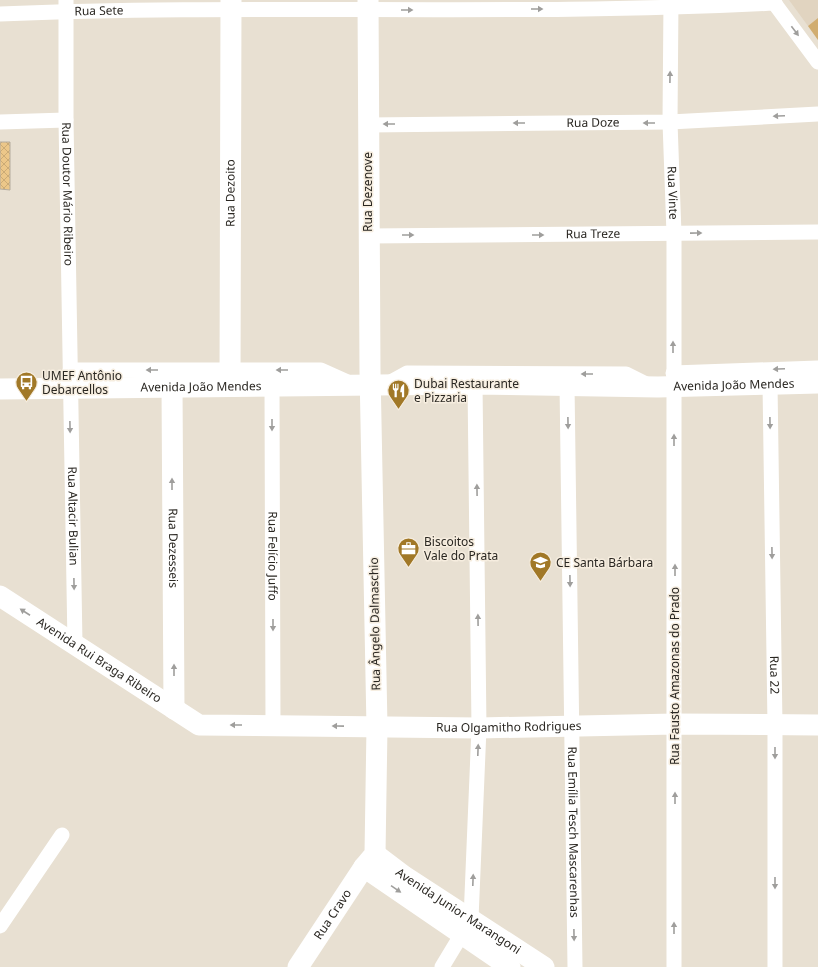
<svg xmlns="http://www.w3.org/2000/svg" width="818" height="967" font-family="'Noto Sans',sans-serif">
<defs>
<pattern id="building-cross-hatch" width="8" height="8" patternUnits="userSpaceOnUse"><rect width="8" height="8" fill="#ecc789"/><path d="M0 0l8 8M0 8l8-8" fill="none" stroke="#cbab76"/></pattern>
</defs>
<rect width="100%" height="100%" fill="#e8e0d2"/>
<polygon fill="#e1d4c0" points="789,0 818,0 818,40 808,26"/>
<polygon fill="#d1ad70" points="818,18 818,40 808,26"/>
<polygon fill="url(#building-cross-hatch)" stroke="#b4ac9e" points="0,142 10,142 10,190 0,189"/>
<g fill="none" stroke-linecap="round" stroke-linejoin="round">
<g stroke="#fff" stroke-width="15">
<path id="s1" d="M66 0V120L75 644"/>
<path id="s2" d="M671 0 670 122 674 234V967"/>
<polyline points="772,0 818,62"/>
<path id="s3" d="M0 14C258 3 517 17 775 3"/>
<polyline points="0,122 66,120"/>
<path id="s4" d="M368 125 670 122 818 114"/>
<path id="s5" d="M369 236 818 232"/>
<polyline points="70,370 321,370 350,383"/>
<polyline points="673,373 818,368"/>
<polyline points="387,384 407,373 626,374 648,385"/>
<path id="s6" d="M567 384 575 967"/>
<path id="s7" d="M770 384 775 725V967"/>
<path id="s8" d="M272 386 273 726"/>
<polyline points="0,926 62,835"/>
<polyline points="442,967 471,919 479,728 475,384"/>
</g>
<g stroke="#fff" stroke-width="21">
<path id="s9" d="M230 386 231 0"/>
<path id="s10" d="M172 387 174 709"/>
<path id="s11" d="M0 389 475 384 658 387 818 383"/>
<path id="s12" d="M0 596 199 725 479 728 675 724 818 725"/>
<path id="s13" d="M375 854 404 876 544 967"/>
<polyline points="364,867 510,967"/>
<path id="s14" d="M298 967 364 867 375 854 377 727 370 371 368 0"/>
</g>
</g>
<defs><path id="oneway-solid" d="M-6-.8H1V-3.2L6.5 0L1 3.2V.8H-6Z"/></defs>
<g fill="#9f9e9c">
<use href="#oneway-solid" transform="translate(537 9)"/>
<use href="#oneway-solid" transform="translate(407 10)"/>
<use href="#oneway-solid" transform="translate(795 31) rotate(53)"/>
<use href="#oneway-solid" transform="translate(670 77) rotate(-89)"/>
<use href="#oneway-solid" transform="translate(779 116) rotate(177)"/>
<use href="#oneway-solid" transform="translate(519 123) rotate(180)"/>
<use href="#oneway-solid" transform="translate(649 123) rotate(180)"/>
<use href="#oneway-solid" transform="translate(389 124) rotate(180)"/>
<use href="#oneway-solid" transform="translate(696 233) rotate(-1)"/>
<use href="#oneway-solid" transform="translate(408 235)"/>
<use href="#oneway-solid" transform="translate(538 235)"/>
<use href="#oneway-solid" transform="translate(673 347) rotate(-90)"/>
<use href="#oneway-solid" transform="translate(779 369) rotate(178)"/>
<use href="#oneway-solid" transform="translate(152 370) rotate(-180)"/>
<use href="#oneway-solid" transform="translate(282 370) rotate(-180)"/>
<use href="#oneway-solid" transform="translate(587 374) rotate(-180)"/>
<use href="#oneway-solid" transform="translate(568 423) rotate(89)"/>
<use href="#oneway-solid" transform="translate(770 423) rotate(89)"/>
<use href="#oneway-solid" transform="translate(272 425) rotate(90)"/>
<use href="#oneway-solid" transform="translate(70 427) rotate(89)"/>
<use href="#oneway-solid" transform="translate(674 440) rotate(-90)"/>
<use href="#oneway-solid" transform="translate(172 484) rotate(-90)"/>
<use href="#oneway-solid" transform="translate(477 490) rotate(-91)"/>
<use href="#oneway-solid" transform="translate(772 553) rotate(89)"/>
<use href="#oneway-solid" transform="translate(675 570) rotate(-90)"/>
<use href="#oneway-solid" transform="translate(570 581) rotate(89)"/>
<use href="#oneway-solid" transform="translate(74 584) rotate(89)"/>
<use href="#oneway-solid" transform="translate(25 612) rotate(-147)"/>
<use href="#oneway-solid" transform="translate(478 620) rotate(-91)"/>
<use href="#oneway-solid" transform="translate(273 625) rotate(90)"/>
<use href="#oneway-solid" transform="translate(174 670) rotate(-90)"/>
<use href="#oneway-solid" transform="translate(236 725) rotate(-180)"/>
<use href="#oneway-solid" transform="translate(338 726) rotate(-179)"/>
<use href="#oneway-solid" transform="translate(478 750) rotate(-88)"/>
<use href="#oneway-solid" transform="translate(775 753) rotate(90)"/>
<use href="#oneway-solid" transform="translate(675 798) rotate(-90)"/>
<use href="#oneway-solid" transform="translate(473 880) rotate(-88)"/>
<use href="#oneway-solid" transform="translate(775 883) rotate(90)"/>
<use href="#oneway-solid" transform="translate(396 889) rotate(34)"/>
<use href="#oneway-solid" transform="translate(674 928) rotate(-90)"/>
<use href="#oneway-solid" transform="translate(574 935) rotate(89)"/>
</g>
<defs>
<symbol id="bus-pin" viewBox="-11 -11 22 30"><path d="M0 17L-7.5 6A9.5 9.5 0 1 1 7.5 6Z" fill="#a17827" stroke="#f6eddf"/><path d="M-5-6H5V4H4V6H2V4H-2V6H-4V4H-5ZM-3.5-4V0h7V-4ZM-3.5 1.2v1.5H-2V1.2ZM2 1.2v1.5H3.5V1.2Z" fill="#fff"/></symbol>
<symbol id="restaurant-pin" viewBox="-11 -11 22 30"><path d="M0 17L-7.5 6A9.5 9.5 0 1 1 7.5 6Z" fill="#a17827" stroke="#f6eddf"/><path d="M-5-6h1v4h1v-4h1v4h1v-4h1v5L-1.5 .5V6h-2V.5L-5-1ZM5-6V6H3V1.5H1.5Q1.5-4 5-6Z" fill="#fff"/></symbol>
<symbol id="office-pin" viewBox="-11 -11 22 30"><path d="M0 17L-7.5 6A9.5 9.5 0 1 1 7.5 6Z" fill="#a17827" stroke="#f6eddf"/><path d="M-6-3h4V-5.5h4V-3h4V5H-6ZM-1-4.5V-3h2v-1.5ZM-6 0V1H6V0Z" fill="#fff"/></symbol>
<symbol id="school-pin" viewBox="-11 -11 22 30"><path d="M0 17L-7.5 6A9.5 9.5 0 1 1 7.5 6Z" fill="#a17827" stroke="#f6eddf"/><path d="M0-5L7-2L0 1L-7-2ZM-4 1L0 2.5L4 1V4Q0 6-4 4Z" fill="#fff"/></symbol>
</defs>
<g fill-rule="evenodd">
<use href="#bus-pin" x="14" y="370" width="25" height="34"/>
<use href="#restaurant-pin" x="386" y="378" width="25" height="34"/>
<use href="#office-pin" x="396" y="536" width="25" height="34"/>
<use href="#school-pin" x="528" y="550" width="25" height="34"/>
</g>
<g text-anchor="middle" stroke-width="3" stroke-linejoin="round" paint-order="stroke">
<g font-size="12" fill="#2a2722" stroke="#f6eddf">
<text dy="4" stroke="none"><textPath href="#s3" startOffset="99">Rua Sete</textPath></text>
<text dy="4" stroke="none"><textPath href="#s4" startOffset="225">Rua Doze</textPath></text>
<text transform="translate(368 192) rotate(-90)" y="4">Rua Dezenove</text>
<text dy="4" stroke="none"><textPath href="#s9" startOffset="193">Rua Dezoito</textPath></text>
<text dy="4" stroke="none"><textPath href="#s2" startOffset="193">Rua Vinte</textPath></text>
<text dy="4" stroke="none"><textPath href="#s1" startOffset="194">Rua Doutor Mário Ribeiro</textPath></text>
<text dy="4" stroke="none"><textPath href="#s5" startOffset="224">Rua Treze</textPath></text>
<text dy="4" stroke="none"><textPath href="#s11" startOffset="734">Avenida João Mendes</textPath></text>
<text dy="4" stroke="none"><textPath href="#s11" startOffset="201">Avenida João Mendes</textPath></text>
<text dy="4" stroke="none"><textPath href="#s1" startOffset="516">Rua Altacir Bulian</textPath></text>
<text dy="4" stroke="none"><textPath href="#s10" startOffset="161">Rua Dezesseis</textPath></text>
<text dy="4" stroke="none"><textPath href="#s8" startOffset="170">Rua Felício Juffo</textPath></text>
<text transform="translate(375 624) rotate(-91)" y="4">Rua Ângelo Dalmaschio</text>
<text dy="4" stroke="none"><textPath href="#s12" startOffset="118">Avenida Rui Braga Ribeiro</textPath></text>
<text dy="4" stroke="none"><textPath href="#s7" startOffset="291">Rua 22</textPath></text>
<text transform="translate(675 676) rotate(-90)" y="4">Rua Fausto Amazonas do Prado</text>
<text dy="4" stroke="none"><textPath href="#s12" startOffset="547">Rua Olgamitho Rodrigues</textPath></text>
<text dy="4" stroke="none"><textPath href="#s6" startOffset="448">Rua Emília Tesch Mascarenhas</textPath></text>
<text dy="4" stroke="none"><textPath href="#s13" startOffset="101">Avenida Junior Marangoni</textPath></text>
<text dy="4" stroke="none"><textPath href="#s14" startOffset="63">Rua Cravo</textPath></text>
</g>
<g font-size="12" fill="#2a2722" stroke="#f6eddf" text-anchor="start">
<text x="42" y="380">UMEF Antônio<tspan x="42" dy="14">Debarcellos</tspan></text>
<text x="414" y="388">Dubai Restaurante<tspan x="414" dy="14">e Pizzaria</tspan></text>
<text x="424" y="546">Biscoitos<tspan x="424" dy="14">Vale do Prata</tspan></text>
<text x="556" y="567">CE Santa Bárbara</text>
</g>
</g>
</svg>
